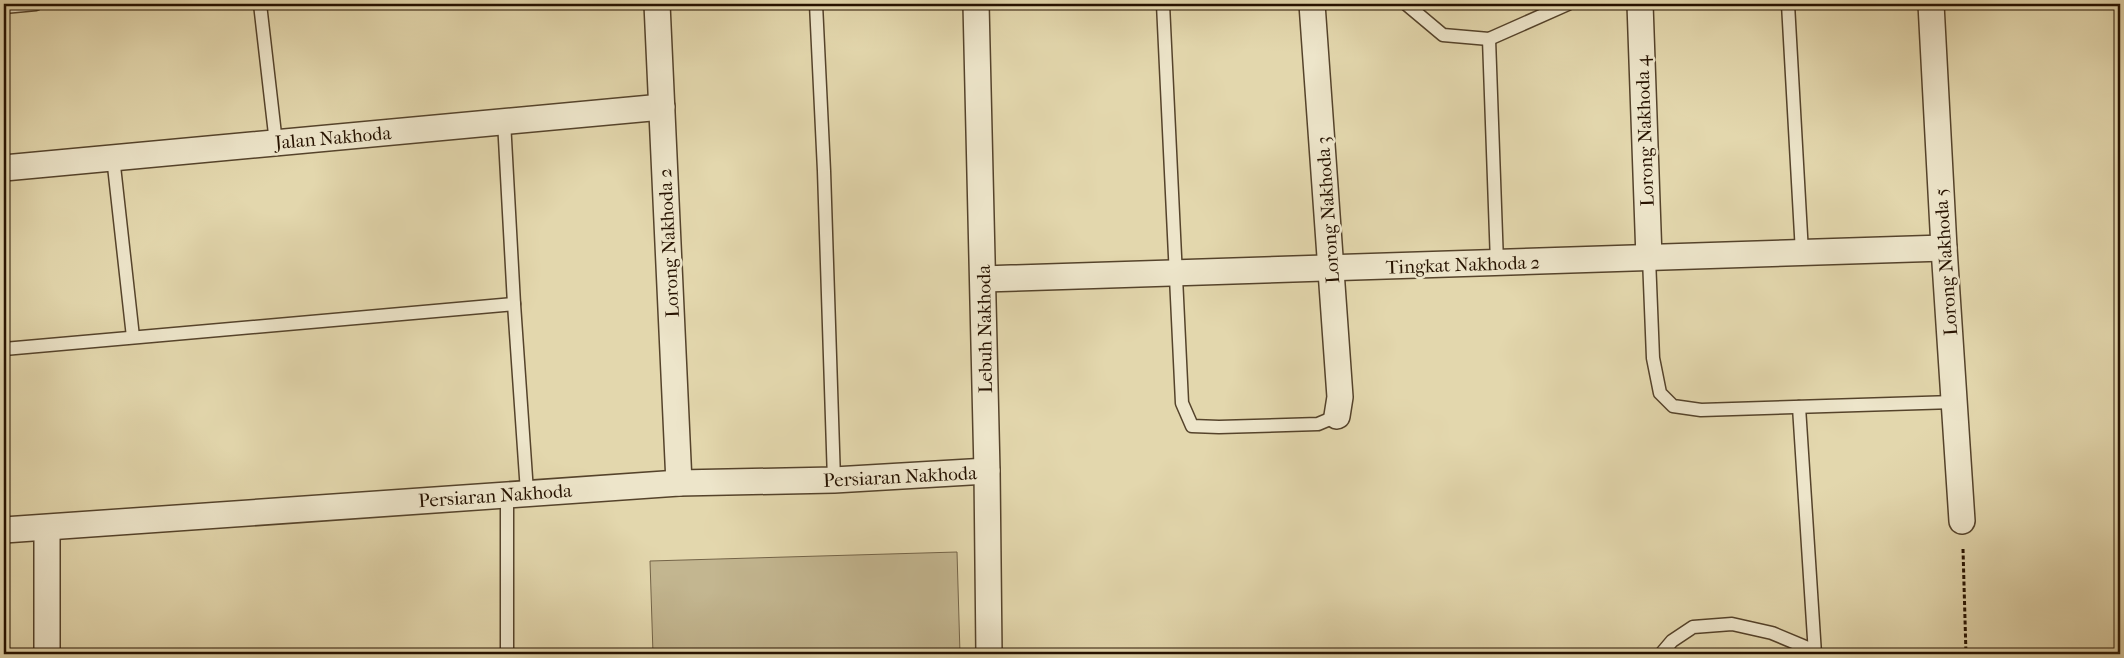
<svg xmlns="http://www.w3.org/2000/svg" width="2124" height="658" font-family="'IM FELL French Canon',serif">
<rect width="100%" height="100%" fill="#e3d7ad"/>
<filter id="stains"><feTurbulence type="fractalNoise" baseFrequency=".004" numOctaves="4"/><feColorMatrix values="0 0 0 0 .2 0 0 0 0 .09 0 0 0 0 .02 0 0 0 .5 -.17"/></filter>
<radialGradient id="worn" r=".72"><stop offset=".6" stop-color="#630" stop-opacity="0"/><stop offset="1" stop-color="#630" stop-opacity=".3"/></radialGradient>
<polygon fill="#c3b690" stroke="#746448" points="957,552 960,654 653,654 650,561"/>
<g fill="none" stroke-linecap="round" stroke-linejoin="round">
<defs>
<g id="lane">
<polyline points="260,4 276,143"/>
<polyline points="816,4 824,171 834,480"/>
<polyline points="1163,4 1182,403 1192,426 1219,427 1318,424 1337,416"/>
<polyline points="1406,4 1443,35 1489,39 1568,4"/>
<polyline points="1788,4 1802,253"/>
<polyline points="4,7 36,4"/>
<polyline points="1489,39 1497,263"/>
<polyline points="504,121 514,304 527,492"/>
<polyline points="113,157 133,337"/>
<polyline points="1649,258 1653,358 1660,393 1673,406 1701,410 1954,402"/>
<polyline points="4,349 514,304"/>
<polyline points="1799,407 1815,654"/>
<polyline points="507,493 507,654"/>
<polyline points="1661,654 1672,641 1693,627 1732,624 1772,633 1815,651"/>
</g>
<g id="street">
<polyline points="657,4 679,483"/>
<polyline points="976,4 987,471 989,654"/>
<polyline points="1312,4 1340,397 1337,416"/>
<polyline points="1640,4 1649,258"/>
<polyline points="1931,4 1944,248 1962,521"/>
<polyline points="4,168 662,107"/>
<polyline points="983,279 1944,248"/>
<polyline points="4,530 679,483 834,480 987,471"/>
<polyline points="47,654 47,528"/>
</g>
</defs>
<use href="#lane" stroke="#55432b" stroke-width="15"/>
<use href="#street" stroke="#55432b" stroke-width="28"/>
<polyline stroke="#261200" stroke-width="3" stroke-dasharray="4 2.5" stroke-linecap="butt" points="1963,549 1966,654"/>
<use href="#lane" stroke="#ede5ca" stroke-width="12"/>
<use href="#street" stroke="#ede5ca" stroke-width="25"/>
</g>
<g text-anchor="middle" stroke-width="5" stroke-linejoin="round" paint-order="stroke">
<g font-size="19" fill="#261200" stroke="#ede5ca">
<text transform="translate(1644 131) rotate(-92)" y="7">Lorong Nakhoda 4</text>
<text transform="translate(333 137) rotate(-5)" y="7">Jalan Nakhoda</text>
<text transform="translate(1327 210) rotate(-94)" y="7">Lorong Nakhoda 3</text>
<text transform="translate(668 243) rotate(-93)" y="7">Lorong Nakhoda 2</text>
<text transform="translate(1945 262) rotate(-94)" y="7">Lorong Nakhoda 5</text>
<text transform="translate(1463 264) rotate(-2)" y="7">Tingkat Nakhoda 2</text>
<text transform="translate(984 329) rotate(-91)" y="7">Lebuh Nakhoda</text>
<text transform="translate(900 476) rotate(-3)" y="7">Persiaran Nakhoda</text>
<text transform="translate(495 495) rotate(-4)" y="7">Persiaran Nakhoda</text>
</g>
</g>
<rect width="2124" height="658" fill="none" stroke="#e3d7ad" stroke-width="20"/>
<rect x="5" y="5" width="2114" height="648" fill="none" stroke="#261200" stroke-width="2.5"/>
<rect x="10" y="10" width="2104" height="638" fill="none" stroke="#261200"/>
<rect width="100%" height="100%" filter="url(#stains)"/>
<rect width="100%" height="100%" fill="url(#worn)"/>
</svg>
